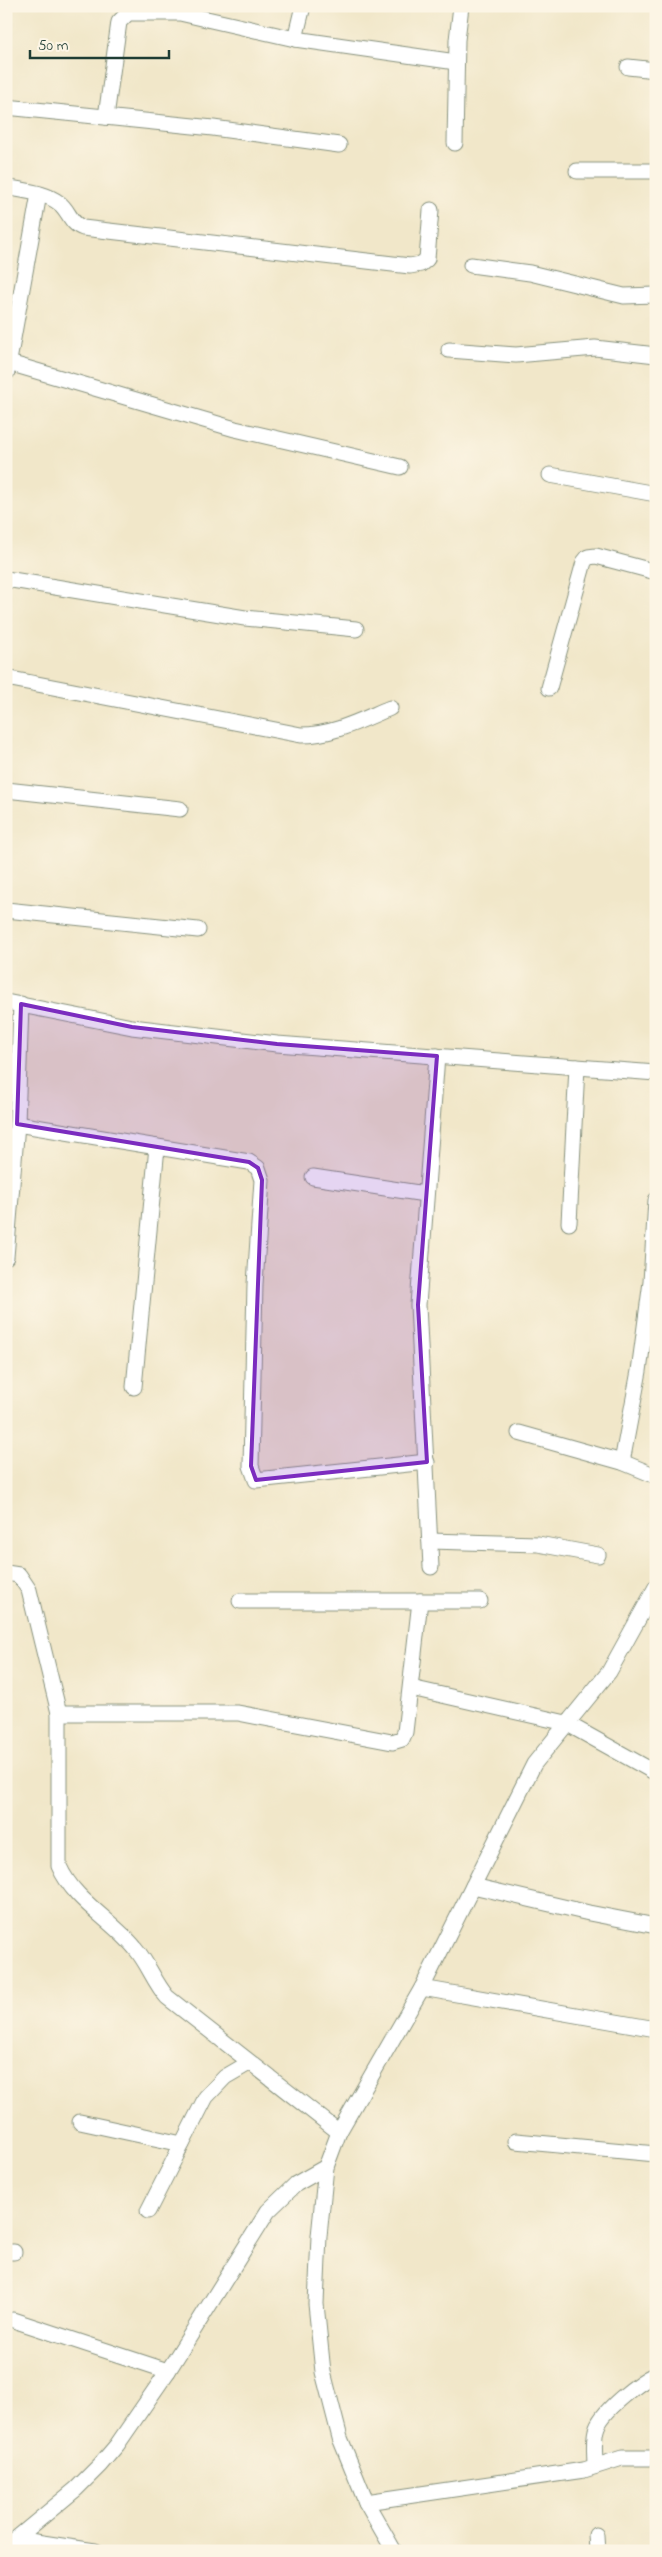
<svg xmlns="http://www.w3.org/2000/svg" width="662" height="2557" font-family="'Indie Flower',sans-serif">
<rect width="100%" height="100%" fill="#fcf5e5"/>
<filter id="ink" filterUnits="userSpaceOnUse"><feTurbulence type="fractalNoise" baseFrequency=".02" numOctaves="2"/><feDisplacementMap in="SourceGraphic" scale="10" xChannelSelector="R" yChannelSelector="G"/><feConvolveMatrix kernelMatrix="1 2 1 2 8 2 1 2 1" color-interpolation-filters="sRGB"/></filter>
<filter id="wash" filterUnits="userSpaceOnUse"><feTurbulence type="fractalNoise" baseFrequency=".0096" numOctaves="4" result="noise"/><feDisplacementMap in="SourceGraphic" scale="20" xChannelSelector="R" yChannelSelector="G"/><feGaussianBlur stdDeviation="1.12" result="paint"/><feColorMatrix in="noise" values="0 0 0 0 0 0 0 0 0 0 0 0 0 0 0 0 0 1.4 0 .05"/><feComposite in="paint" operator="in"/></filter>
<g filter="url(#wash)">
<rect width="100%" height="100%" fill="#f1e7c9"/>
</g>
<g filter="url(#ink)">
<g fill="none" stroke-linecap="round" stroke-linejoin="round">
<defs>
<g id="minor">
<polyline points="295,39 303,6"/>
<polyline points="628,67 656,70"/>
<polyline points="6,107 213,128 339,145"/>
<polyline points="106,117 119,22 128,13 180,13 295,39 456,62"/>
<polyline points="455,143 457,40 461,6"/>
<polyline points="577,171 656,171"/>
<path d="M6 187C23 191 45 192 59 203 69 210 70 224 83 228L410 266 421 264 427 259 431 210"/>
<polyline points="471,265 530,273 624,296 656,295"/>
<polyline points="449,350 516,355 595,348 656,355"/>
<polyline points="9,363 235,429 400,467"/>
<polyline points="7,372 39,194"/>
<polyline points="550,475 656,494"/>
<polyline points="6,579 245,618 356,629"/>
<path d="M6 678 301 735C333 735 361 720 390 708"/>
<polyline points="549,688 584,562 588,557 596,556 656,572"/>
<polyline points="6,790 180,809"/>
<polyline points="6,910 198,930"/>
<polyline points="6,1002 132,1027 277,1044 656,1073"/>
<polyline points="17,1124 249,1162 258,1168 262,1180 255,1284 251,1466 256,1480 427,1462"/>
<polyline points="313,1177 425,1194"/>
<polyline points="569,1223 577,1067"/>
<polyline points="6,1257 17,1124 21,1004"/>
<polyline points="134,1387 157,1147"/>
<polyline points="519,1433 622,1462 656,1476"/>
<polyline points="622,1462 639,1371 651,1282 656,1200"/>
<polyline points="430,1541 538,1544 598,1555"/>
<polyline points="431,1567 418,1305 437,1056"/>
<path d="M6 1573 19 1575 29 1590 59 1713V1866C74 1901 111 1919 135 1948 148 1963 154 1982 167 1997L339 2132"/>
<polyline points="240,1601 480,1601"/>
<polyline points="411,1688 566,1723 656,1773"/>
<polyline points="59,1713 238,1713 392,1742 402,1739 405,1732 420,1601"/>
<polyline points="473,1886 589,1913 656,1926"/>
<polyline points="422,1988 656,2029"/>
<polyline points="80,2122 182,2144"/>
<polyline points="516,2141 656,2154"/>
<polyline points="148,2211 206,2097 225,2077 249,2063"/>
<polyline points="6,2252 14,2252"/>
<polyline points="13,2320 168,2371"/>
<path d="M595 2466C595 2455 593 2441 596 2430 600 2412 639 2382 656 2374"/>
<polyline points="366,2502 584,2470 622,2458 656,2458"/>
<polyline points="596,2535 597,2551"/>
<polyline points="16,2539 95,2551"/>
<polyline points="6,2547 76,2489 100,2465 117,2445 168,2371 268,2211 296,2184 326,2167"/>
<polyline points="394,2551 366,2502 340,2438 323,2372 316,2304 319,2236 326,2167 339,2132 422,1988 534,1764 609,1672 656,1587"/>
</g>
</defs>
<use href="#minor" stroke="#88927e" stroke-width="17"/>
<use href="#minor" stroke="#fff" stroke-width="15"/>
</g>
</g>
<path fill="#7b2cbf" fill-opacity="0.2" stroke="#7b2cbf" stroke-width="4" stroke-linejoin="round" d="M21 1004 132 1027 277 1044 437 1056 418 1305 427 1462 256 1480 251 1466 262 1180 258 1168 249 1162 17 1124Z"/>
<rect width="662" height="2557" fill="none" stroke="#fcf5e5" stroke-width="25"/>
<path d="M30 50v8h139v-8" fill="none" stroke="#1f3d34" stroke-width="2.5"/>
<text x="38" y="50" font-size="15" fill="#1f3d34" stroke="#fcf5e5" stroke-width="4" paint-order="stroke">50 m</text>
</svg>
